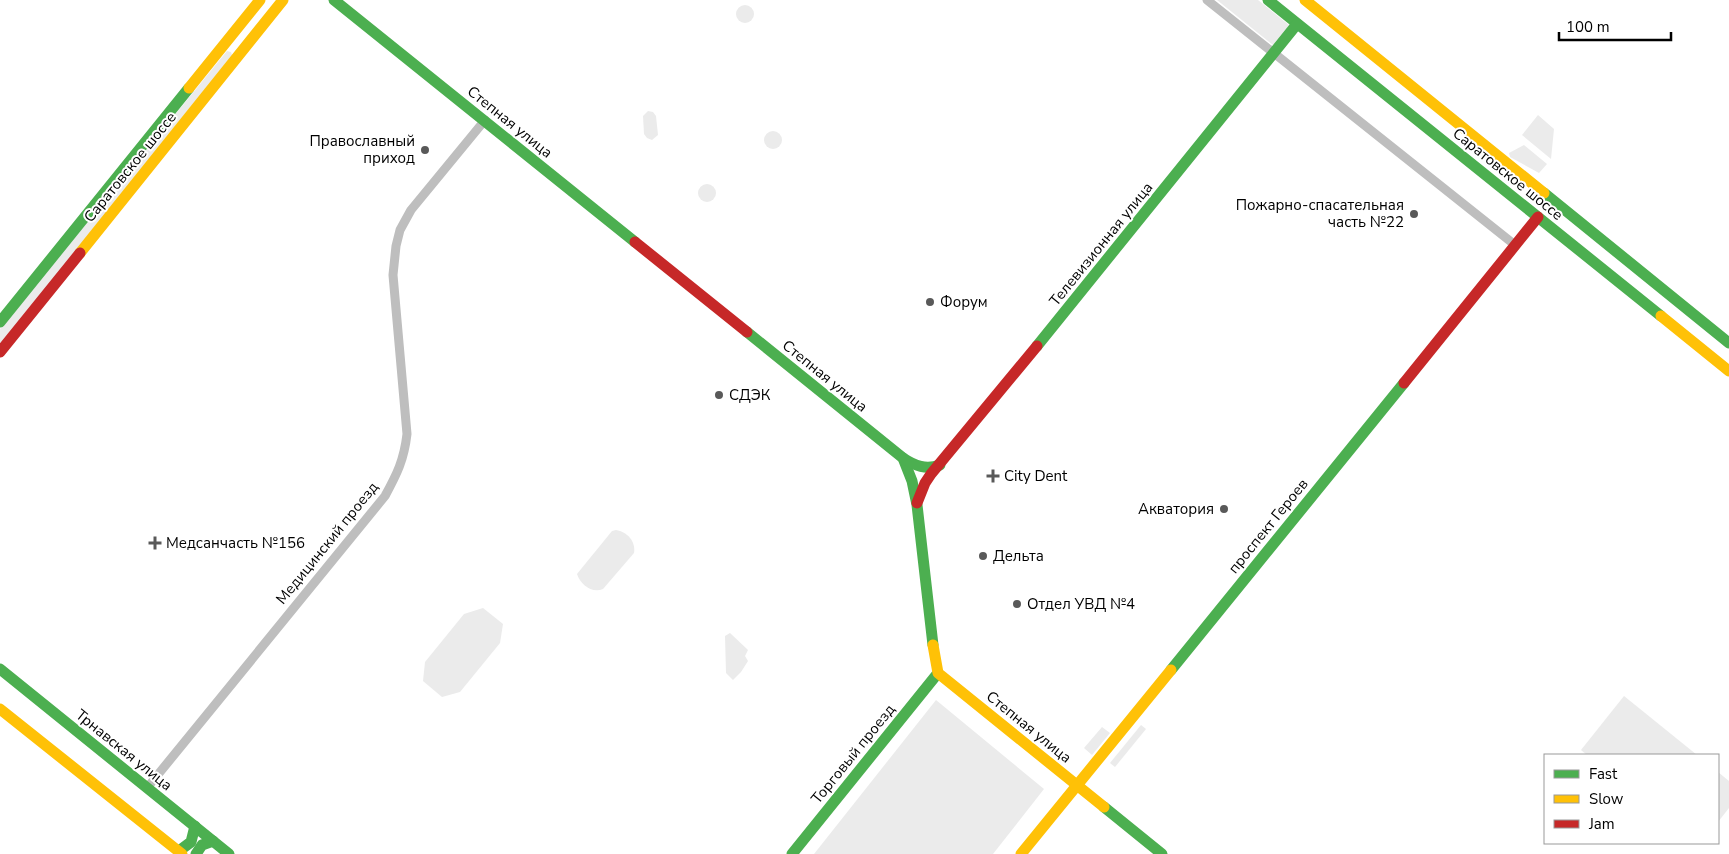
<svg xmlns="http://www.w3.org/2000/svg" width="1729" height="854" font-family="'Nunito Sans',sans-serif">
<rect width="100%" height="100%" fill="#fff"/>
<g fill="#ebebeb">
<polygon points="1217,0 1258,0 1289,25 1273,45"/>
<circle cx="745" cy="14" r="9"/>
<polygon points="227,51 231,52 232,55 0,345 0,329"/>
<polygon points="648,111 653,112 656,116 658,135 652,140 647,138 644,134 643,116"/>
<polygon points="1538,115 1554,129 1551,159 1522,135"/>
<circle cx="773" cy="140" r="9"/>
<polygon points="1524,145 1547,164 1539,173 1510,157 1509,153"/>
<circle cx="707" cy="193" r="9"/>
<path d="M616 530C627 532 636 541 634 553L603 589C592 594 580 584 577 574L612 531Z"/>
<polygon points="483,608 503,624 500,643 460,692 442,697 423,681 425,662 464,614"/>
<polygon points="730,633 748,650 745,656 748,661 741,672 733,680 726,673 725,636"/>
<polygon points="1624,696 1697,755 1587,755 1581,750"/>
<polygon points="936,700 1044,789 993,854 814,854"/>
<polygon points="1141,725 1146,729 1115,767 1110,763"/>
<polygon points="1102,727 1110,733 1092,755 1084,748"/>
<polygon points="1718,772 1729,781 1729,808 1718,822"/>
</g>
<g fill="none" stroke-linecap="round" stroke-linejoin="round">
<g stroke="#bebebe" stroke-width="9">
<polyline points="1207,0 1515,245"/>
<path d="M147 788 385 496C397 474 404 460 407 434L393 275 396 246 400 230 411 210 485 120"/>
</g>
<g stroke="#4caf50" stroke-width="11">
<polyline points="334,0 635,242"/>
<polyline points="1268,0 1661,316"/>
<polyline points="1544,193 1729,343"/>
<polyline points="0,322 189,88"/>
<polyline points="747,332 903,458 912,481 917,505 933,645"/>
<polyline points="1037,346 1297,24"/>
<path d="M903 458C915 466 926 470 940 465"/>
<polyline points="0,669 229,854"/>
<polyline points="1171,670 1404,383"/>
<polyline points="1104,807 1162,854"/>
<polyline points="179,851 191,842 195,826"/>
<polyline points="196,854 202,845 213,841"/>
<polyline points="792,854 938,673"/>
</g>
<g stroke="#ffc107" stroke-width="11">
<polyline points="1305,0 1544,193"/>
<polyline points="189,88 260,0"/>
<polyline points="80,253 283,0"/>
<polyline points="1661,316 1729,371"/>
<polyline points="933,645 938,673 1104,807"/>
<polyline points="0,709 182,854"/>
<polyline points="1021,854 1171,670"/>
</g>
<g stroke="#c62828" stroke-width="11">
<polyline points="635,242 747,332"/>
<polyline points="0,352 80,253"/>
<polyline points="1404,383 1538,217"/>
<polyline points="917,503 925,483 931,474 1037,346"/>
</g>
</g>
<g fill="#595959" stroke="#fff" stroke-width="2">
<circle cx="425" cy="150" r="5"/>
<circle cx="1414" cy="214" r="5"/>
<circle cx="930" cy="302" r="5"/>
<circle cx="719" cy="395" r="5"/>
<path d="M990.5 468.5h5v5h5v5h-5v5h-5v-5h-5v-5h5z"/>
<circle cx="1224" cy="509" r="5"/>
<path d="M152.5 535.5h5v5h5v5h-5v5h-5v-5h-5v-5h5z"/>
<circle cx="983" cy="556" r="5"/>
<circle cx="1017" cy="604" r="5"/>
</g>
<g text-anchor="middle" stroke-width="4" stroke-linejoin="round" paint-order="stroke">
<g font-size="15" fill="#000" stroke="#fff">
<text transform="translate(510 122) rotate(39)" y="5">Степная улица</text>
<text transform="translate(130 167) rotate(-51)" y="5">Саратовское шоссе</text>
<text transform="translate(1508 174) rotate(39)" y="5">Саратовское шоссе</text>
<text transform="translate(1101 244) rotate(-51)" y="5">Телевизионная улица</text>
<text transform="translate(825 376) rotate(39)" y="5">Степная улица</text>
<text transform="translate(1268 526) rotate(-51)" y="5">проспект Героев</text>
<text transform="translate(327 543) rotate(-51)" y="5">Медицинский проезд</text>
<text transform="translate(1029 727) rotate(39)" y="5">Степная улица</text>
<text transform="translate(124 750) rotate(39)" y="5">Трнавская улица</text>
<text transform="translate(853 754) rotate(-51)" y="5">Торговый проезд</text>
</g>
<g font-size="15" fill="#000" stroke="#fff" text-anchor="start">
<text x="415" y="146" text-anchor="end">Православный<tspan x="415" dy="17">приход</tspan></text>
<text x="1404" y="210" text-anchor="end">Пожарно-спасательная<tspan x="1404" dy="17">часть №22</tspan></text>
<text x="940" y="307">Форум</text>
<text x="729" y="400">СДЭК</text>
<text x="1004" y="481">City Dent</text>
<text x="1214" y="514" text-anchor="end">Акватория</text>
<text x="166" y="548">Медсанчасть №156</text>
<text x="993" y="561">Дельта</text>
<text x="1027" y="609">Отдел УВД №4</text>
</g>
</g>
<rect x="1544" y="754" width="175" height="90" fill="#ffffff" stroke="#999999"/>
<rect x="1554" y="770" width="25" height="8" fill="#4caf50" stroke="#999999"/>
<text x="1589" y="779" font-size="15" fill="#000000">Fast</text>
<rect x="1554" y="795" width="25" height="8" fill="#ffc107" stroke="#999999"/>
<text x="1589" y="804" font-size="15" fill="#000000">Slow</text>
<rect x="1554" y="820" width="25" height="8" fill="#c62828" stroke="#999999"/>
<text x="1589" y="829" font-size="15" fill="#000000">Jam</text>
<path d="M1559 32v8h112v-8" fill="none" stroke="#000000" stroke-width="2.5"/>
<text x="1566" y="32" font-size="15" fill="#000000" stroke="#ffffff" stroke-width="4" paint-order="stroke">100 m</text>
</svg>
